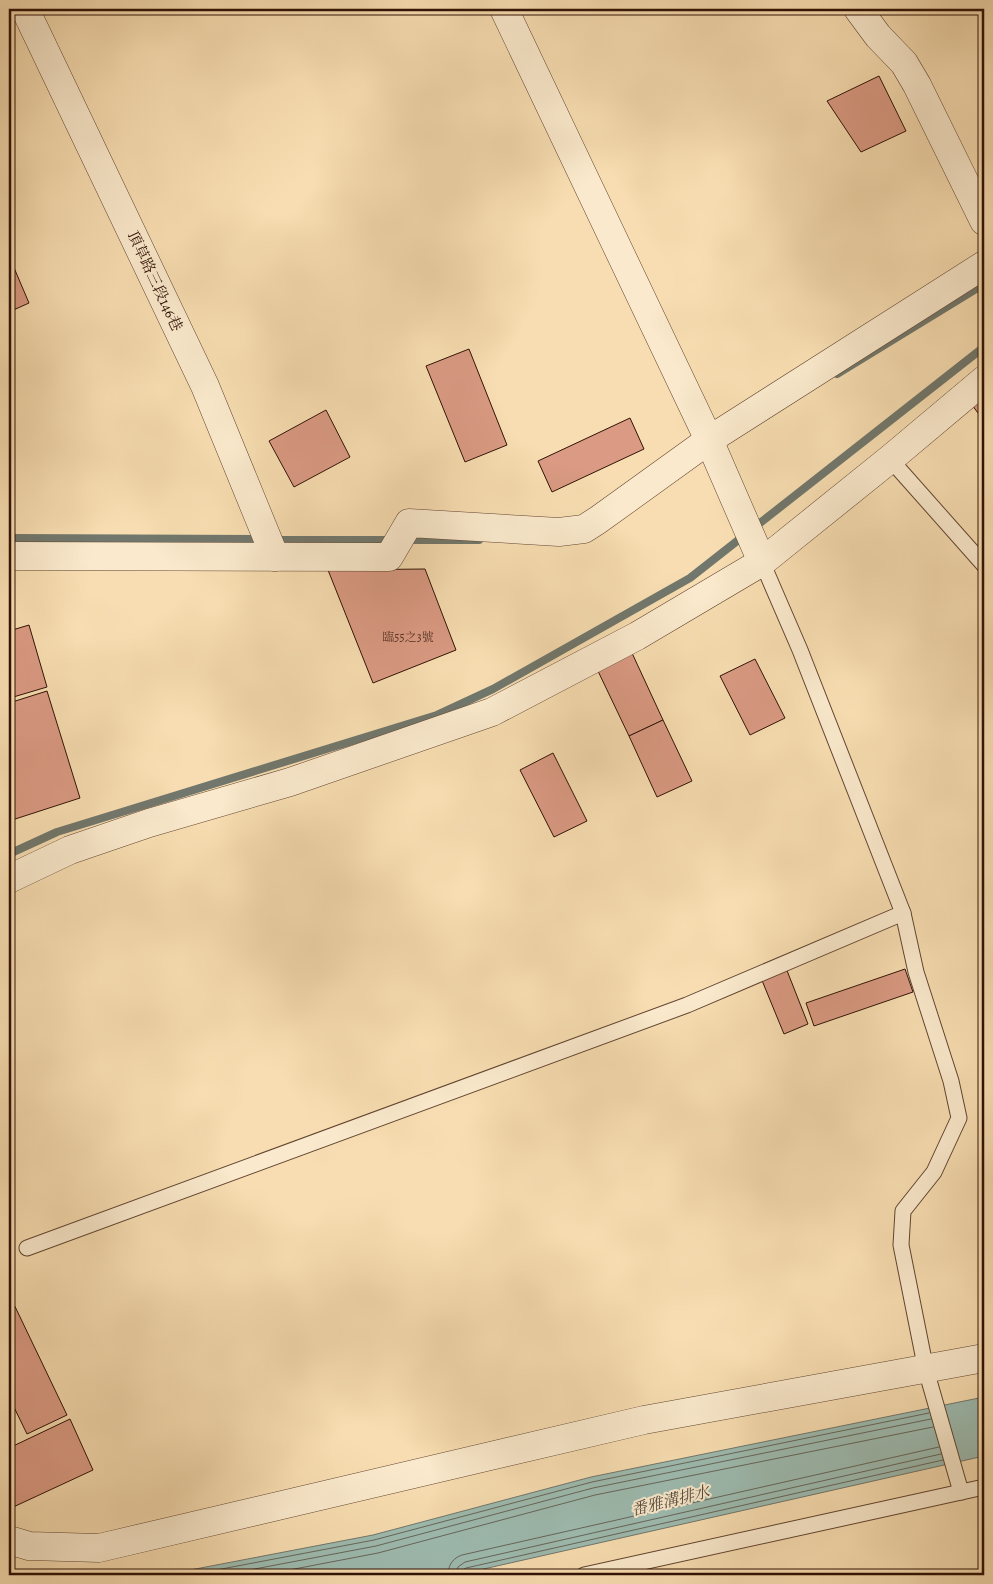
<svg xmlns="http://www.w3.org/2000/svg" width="993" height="1584" font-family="Alegreya,'Noto Serif TC',serif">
<rect width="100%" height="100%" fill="#f7ddb1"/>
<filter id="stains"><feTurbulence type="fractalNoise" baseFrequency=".004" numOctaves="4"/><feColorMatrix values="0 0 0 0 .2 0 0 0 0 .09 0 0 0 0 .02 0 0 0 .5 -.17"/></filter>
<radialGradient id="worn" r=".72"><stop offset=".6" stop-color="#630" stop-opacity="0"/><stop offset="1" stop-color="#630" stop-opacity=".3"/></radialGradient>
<polygon fill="#9dbbb0" stroke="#71776c" points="984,1397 984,1456 457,1575 164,1575 373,1535 591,1477"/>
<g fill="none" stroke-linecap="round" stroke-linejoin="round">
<g stroke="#66665a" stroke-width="1">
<polyline points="190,1575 374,1540 592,1482 929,1413"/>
<polyline points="223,1575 376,1546 593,1488 931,1419"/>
<polyline points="263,1575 378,1553 595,1495 933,1427"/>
<path d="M448 1575C448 1565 453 1558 462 1555L939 1447"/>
<polyline points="455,1575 458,1567 465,1562 941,1454"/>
<polyline points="462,1575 463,1570 466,1568 943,1460"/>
</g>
<g stroke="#71776c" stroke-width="8">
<polyline points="837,374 984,284"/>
<polyline points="9,538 262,539"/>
<polyline points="273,540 392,540"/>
<polyline points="406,540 479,540"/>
<polyline points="9,854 57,832 437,715 493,689 690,578 984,347"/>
</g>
</g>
<g fill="#da9a83" stroke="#301205">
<polygon points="879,76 906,131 861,152 827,101"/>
<polygon points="9,256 29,303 9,312"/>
<polygon points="469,349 507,445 465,462 426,366"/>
<polygon points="984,395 984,421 972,405"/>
<polygon points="326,410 350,457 294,487 269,441"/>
<polygon points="630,418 644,449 552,492 538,461"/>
<polygon points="425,569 456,650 373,683 328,570"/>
<polygon points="29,625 47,687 10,698 9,693 9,631"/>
<polygon points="632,653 663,720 629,736 597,669"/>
<polygon points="755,659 785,718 750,735 720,676"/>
<polygon points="47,691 80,798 9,821 9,703"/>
<polygon points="663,720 692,781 657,797 629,736"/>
<polygon points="553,753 587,821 554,837 520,770"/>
<polygon points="786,968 808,1024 784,1034 761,978"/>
<polygon points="905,969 913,992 814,1026 806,1003"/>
<polygon points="9,1294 67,1415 27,1434 9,1397"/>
<polygon points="70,1419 93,1470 9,1509 9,1448"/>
</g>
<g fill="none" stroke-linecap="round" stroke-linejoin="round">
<defs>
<g id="lane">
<polyline points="890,459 984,565"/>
<polyline points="762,562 800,650 903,913 916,972 951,1081 959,1118 934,1172 903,1211 901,1245 926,1370 961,1492"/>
<polyline points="27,1248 687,1005 903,913"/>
<polyline points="584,1575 984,1487"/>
</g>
<g id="street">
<polyline points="25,9 205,386 275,557"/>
<polyline points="504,9 709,440 762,562"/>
<polyline points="858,9 878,36 904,63 917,85 984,221"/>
<polyline points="9,556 389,557 409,523 559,532 584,529 598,520 709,440 984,265"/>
<polyline points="9,879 70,850 149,823 290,782 492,712 637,636 762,562 890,459 984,380"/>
<polyline points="9,1540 29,1546 99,1548 644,1420 984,1358"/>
</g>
</defs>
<use href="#lane" stroke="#624530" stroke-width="17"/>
<use href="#street" stroke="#624530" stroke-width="29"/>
<use href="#lane" stroke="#fae9cc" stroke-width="15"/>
<use href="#street" stroke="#fae9cc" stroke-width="28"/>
</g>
<g text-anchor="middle" stroke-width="4" stroke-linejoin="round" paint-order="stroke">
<g font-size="12" fill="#5a3424">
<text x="408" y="641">臨55之3號</text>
</g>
<g font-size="15" fill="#301205" stroke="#fae9cc">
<text transform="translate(155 281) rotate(65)" y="5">頂草路三段146巷</text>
</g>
<g font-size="16" font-style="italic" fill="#564d41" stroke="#fae9cc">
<text transform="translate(670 1500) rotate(-14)" y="6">番雅溝排水</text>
</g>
</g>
<rect width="993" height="1584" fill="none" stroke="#f7ddb1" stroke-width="30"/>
<rect x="10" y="10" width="973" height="1564" fill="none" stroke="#301205" stroke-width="2.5"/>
<rect x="15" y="15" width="963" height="1554" fill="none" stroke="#301205"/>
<rect width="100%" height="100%" filter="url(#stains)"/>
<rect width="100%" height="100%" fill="url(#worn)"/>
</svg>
